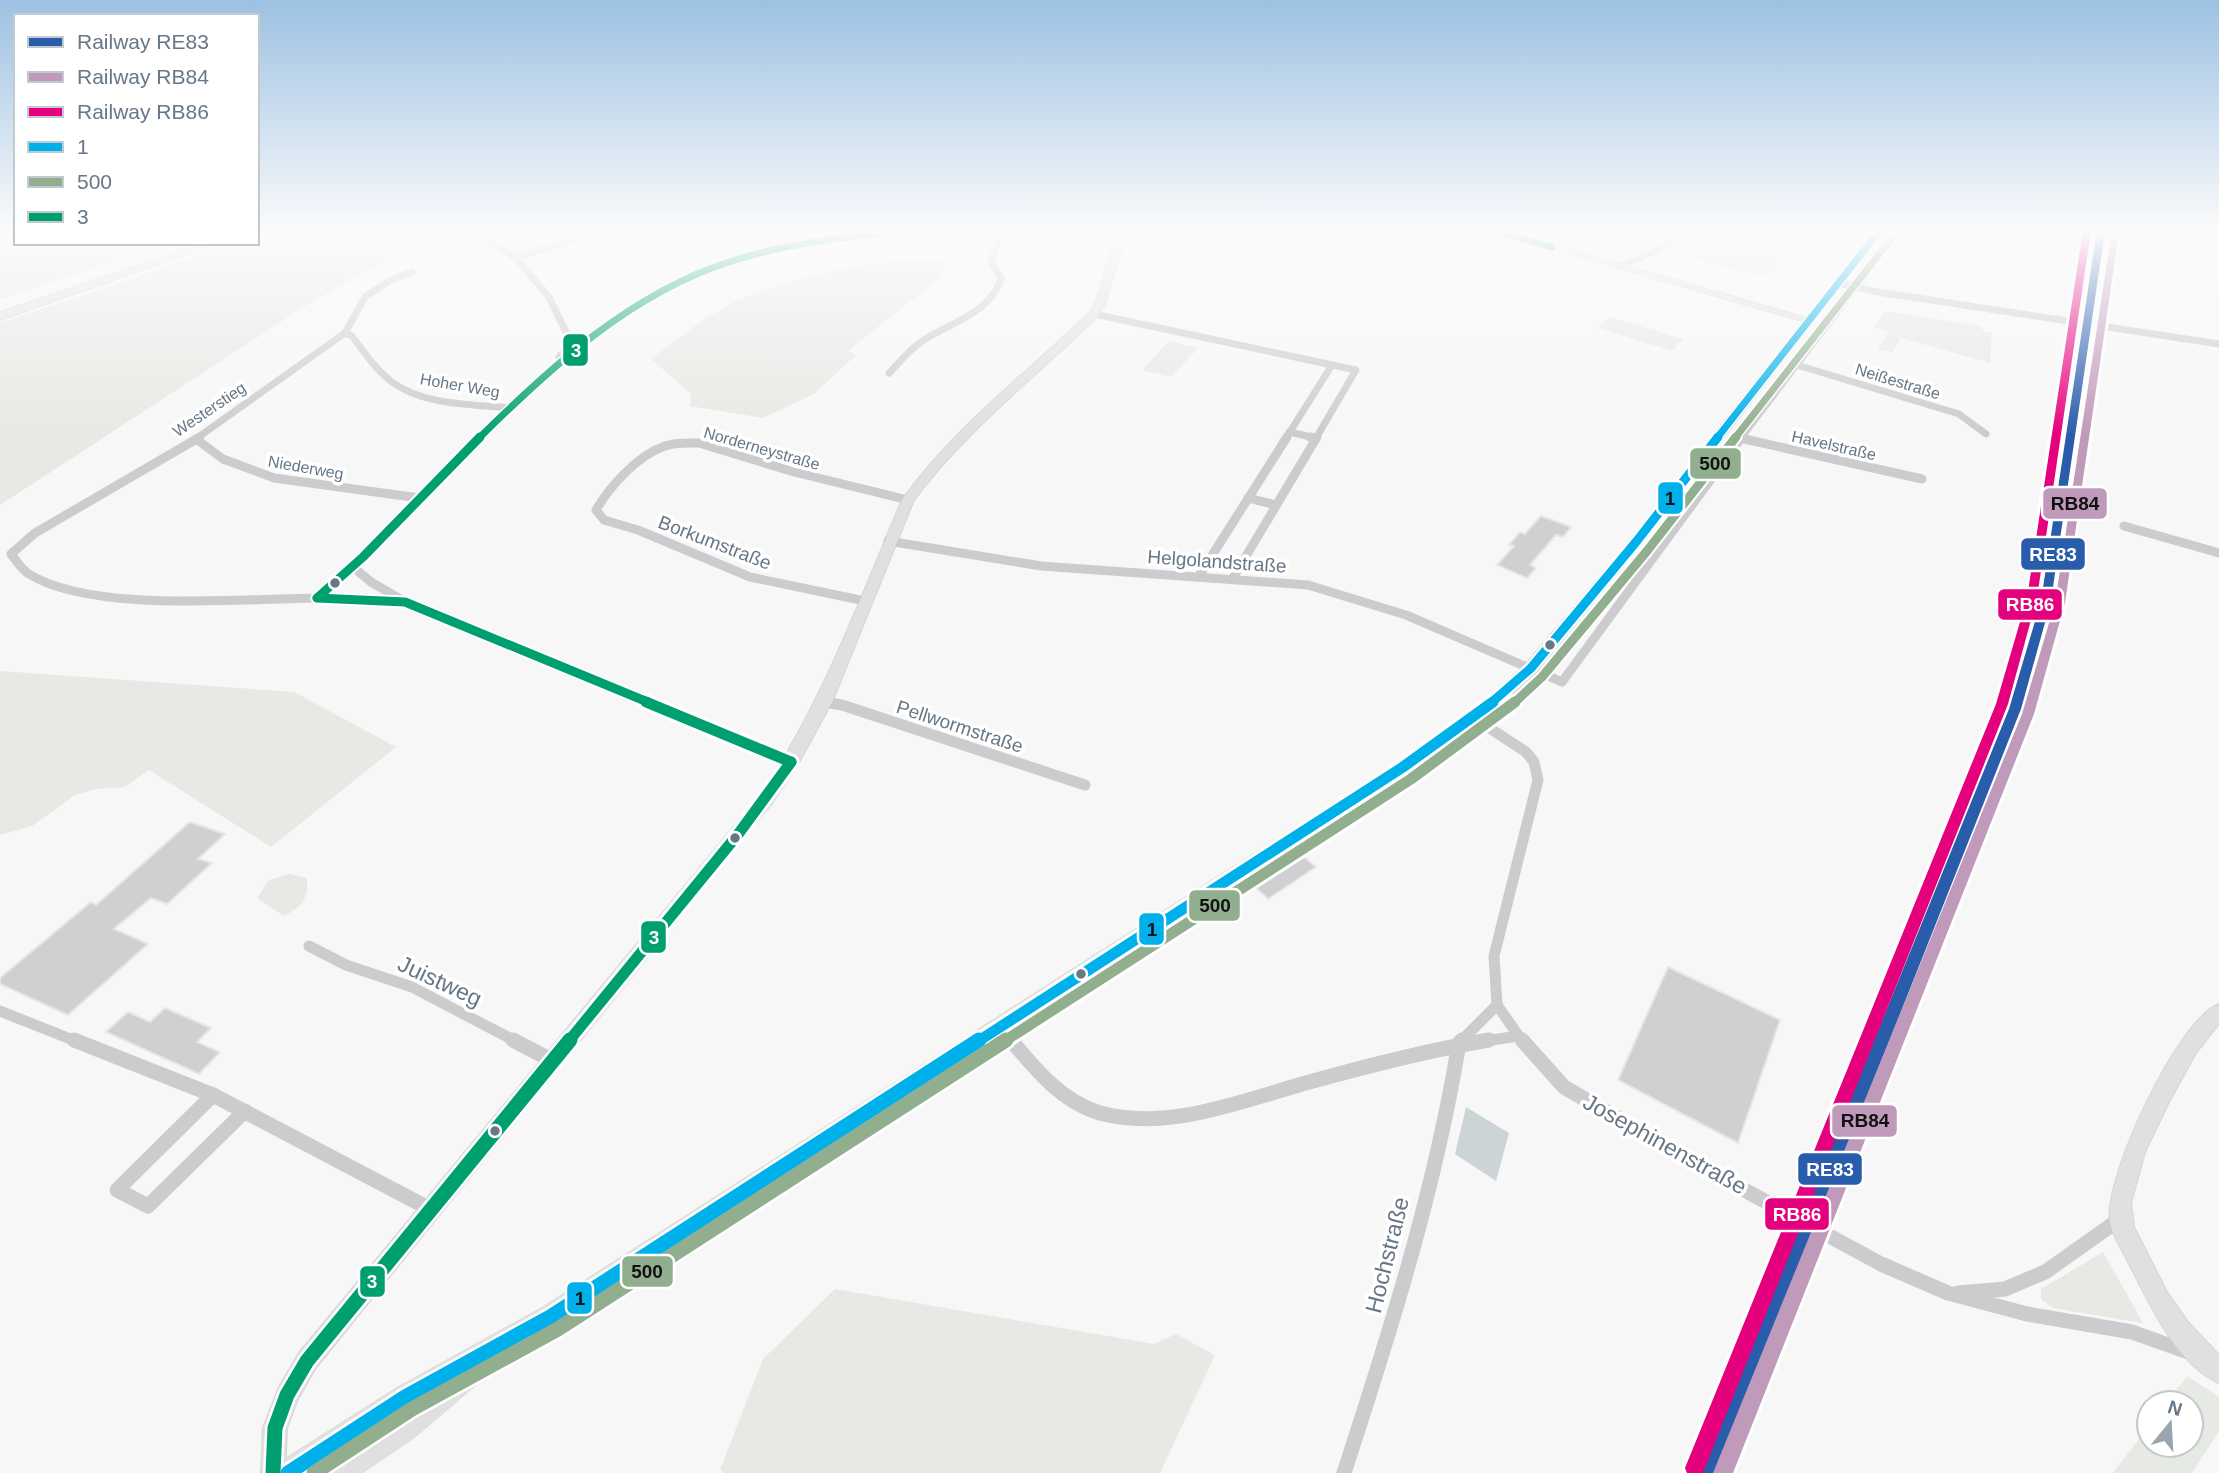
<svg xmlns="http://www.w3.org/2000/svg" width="2219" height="1473" font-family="Arial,sans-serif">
<rect width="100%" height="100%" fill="#f7f7f7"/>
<g fill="#e6e9e4">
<polygon points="276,230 443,230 313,301 0,505 0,323 236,243 257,243 257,236"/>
<polygon points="1680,230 1808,230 1769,275 1752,274 1660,249"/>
<polygon points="1354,239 1410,255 1409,258 1345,254"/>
<polygon points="50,243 169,243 0,299 0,259"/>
<path d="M948 262 938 279 848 351 856 355 814 394 763 418 690 406 691 394 651 359C678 339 704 317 734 302 771 284 833 269 873 264 897 260 923 262 948 262Z"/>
<polygon points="1885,311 1982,326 1983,331 1992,333 1990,363 1901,338 1893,352 1878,350 1889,331 1873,327"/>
<polygon points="1610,317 1683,339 1672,351 1598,328"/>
<polygon points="1169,341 1198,348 1171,377 1142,370"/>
<polygon points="0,671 294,692 396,747 271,847 149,770 125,787 97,789 75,795 32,826 0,835"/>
<path d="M289 874 307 878C308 899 303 906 284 916L257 898 269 880Z"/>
<polygon points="2103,1252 2143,1323 2053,1308 2041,1299 2041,1289"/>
<polygon points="835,1289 1154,1344 1176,1334 1215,1355 1160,1473 724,1473 720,1470 763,1359"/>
<polygon points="2187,1376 2219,1397 2219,1431 2192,1473 2113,1473 2149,1426 2149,1445 2191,1445 2191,1403 2166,1403"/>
</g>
<polygon fill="#ccd4d8" points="1466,1107 1509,1133 1496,1181 1455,1154"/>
<g fill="#ced0d1" stroke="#e6e6e6" stroke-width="2">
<polygon points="1541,516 1571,527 1563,537 1556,535 1530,565 1536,568 1527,578 1497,565 1514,546 1509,545 1520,532 1525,534"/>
<polygon points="190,822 225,834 198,859 212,863 167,904 151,898 114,929 148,944 68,1015 0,984 0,978 91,902 96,905"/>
<polygon points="1302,855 1316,867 1268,899 1253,885"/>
<polygon points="1668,967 1780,1020 1738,1143 1618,1080"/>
<polygon points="165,1008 211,1028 197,1042 220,1052 199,1074 106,1032 128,1012 150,1022"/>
</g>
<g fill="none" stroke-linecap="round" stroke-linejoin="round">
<defs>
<g id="secondary">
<path d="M1118 230H1128L1105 304 1098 316C1036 377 966 430 914 500L832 702 797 766 772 803 315 1369 297 1401 287 1428 285 1473H261L263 1428 279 1387 299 1353 760 795C822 704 859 601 902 500 954 427 1026 374 1090 312L1095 304Z"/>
<polygon points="1487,230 1502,230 1550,244 1567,230 1578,230 1559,246 1814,320 1805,322"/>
<path d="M2219 1004V1024L2196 1053 2169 1102 2145 1152 2131 1203 2134 1227 2167 1292 2188 1322 2219 1355V1383C2175 1365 2146 1296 2125 1256 2120 1246 2112 1234 2110 1222 2103 1179 2178 1019 2219 1004Z"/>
</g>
<polygon id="primary" points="1875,230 1885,230 1641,545 1537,672 1511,697 1409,772 559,1326 492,1363 489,1374 414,1438 362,1473 324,1473 328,1463 341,1454 313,1473 274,1473 278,1463 396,1388 541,1308 1397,762 1499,689 1525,664 1631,539"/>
<polygon id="highway" points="203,243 221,243 0,320 0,312"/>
</defs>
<use href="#secondary" stroke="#d4d5d6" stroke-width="2"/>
<use href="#primary" stroke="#d4d5d6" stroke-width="1"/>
<use href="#highway" stroke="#d4d4d5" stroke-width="2"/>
<g stroke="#ccccce" stroke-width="7">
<polyline points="470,230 516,258 549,297 568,336 566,349 559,357"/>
<polyline points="0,233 9,230"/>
<polyline points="516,258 604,230"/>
<polyline points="1621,266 1660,249 1680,230"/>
<polyline points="1838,283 1878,292 2219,344"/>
<polyline points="1094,314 1356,370 1316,438"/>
<path d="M345 333 352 336C364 352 376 370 392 382 425 406 471 404 510 408"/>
<polyline points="1797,365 1959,414 1986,434"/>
<path d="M889 373C899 363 909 350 921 342 948 323 991 314 1001 278L991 262 1003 230"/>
<polyline points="1289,432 1316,438"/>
<polyline points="197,438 345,333 365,297 389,281 412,272"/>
<path d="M479 438C545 373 616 307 704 271 768 245 839 238 907 230"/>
<polyline points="1286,438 1332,365"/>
<polyline points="1741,438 1899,230"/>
</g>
<g stroke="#ccccce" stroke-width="9">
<path d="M200 437 35 533 11 554C16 560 22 570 29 574 93 614 249 598 325 598 352 598 378 600 405 602"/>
<polyline points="1310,437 1316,438"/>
<polyline points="1740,438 1922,479"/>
<polyline points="196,439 223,459 274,478 419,498"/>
<polyline points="1248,498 1276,505"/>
<polyline points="2124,526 2219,553"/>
<polyline points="888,541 1041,566 1308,585 1406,615 1562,682 1742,437"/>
<polyline points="353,567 371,582 407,603 650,703"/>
<polyline points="1199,576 1287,437"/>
<polyline points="1233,578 1317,437"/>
<polyline points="317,598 361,559 481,437"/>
<path d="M865 601 750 577 638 530 604 520 596 510C610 486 638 455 665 446 676 442 688 443 699 443L794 472 908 500"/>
<polyline points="824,702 833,703"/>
</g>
<g stroke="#ccccce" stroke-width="11">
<polyline points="645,702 791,762"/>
<polyline points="824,702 842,705 1085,785"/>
<polyline points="1471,716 1526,752 1534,762 1538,780 1494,956 1497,1005 1523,1042"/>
<polyline points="309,946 346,965 412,987 517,1042"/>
<polyline points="0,1011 78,1042"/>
<polyline points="999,1026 1012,1042"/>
<polyline points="1460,1042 1497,1005"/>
<polyline points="1479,1042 1518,1036"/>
</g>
<g stroke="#ccccce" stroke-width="15">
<polyline points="74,1040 213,1095 430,1209"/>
<polyline points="513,1040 551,1060"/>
<path d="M1011 1040C1035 1069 1062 1102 1100 1113 1170 1132 1246 1099 1313 1081 1371 1065 1429 1050 1489 1040"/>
<polyline points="1522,1040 1564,1087 1687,1159 1881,1264 1948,1293 2027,1314 2132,1332 2188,1352"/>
<polyline points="213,1095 117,1190 148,1206 245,1111"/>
<polyline points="1958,1293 2005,1289 2045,1272 2120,1219"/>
<path d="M1344 1473C1390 1332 1435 1190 1459 1043L1462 1040"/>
</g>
<use href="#secondary" fill="#e0e0e1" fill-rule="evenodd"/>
<use href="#primary" fill="#e0e0e1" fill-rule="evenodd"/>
<use href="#highway" fill="#e0e0e1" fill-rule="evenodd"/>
<defs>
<polyline id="bus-1-far3" points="1717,438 1880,230"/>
<polyline id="bus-1-far2" points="1491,703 1531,668 1636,542 1718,437"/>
<polyline id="bus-1-far1" points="977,1042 1403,767 1493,702"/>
<polyline id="bus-1" points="288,1473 405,1397 550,1317 979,1040"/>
<polyline id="bus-2-far3" points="1735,438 1891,239"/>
<polyline id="bus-2-far2" points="1514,703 1542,677 1647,551 1736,437"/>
<polyline id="bus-2-far1" points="1003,1042 1411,779 1515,702"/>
<polyline id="bus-2" points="314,1473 412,1409 558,1329 1006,1040"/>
<g id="bus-3-far3">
<polyline points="1492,230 1552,247"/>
<path d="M479 438C551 367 630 294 729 262 786 243 847 237 907 230"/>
</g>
<g id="bus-3-far2">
<polyline points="317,598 363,557 480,437"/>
<polyline points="317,598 405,602 650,703"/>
</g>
<g id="bus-3-far1">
<polyline points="646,702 791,762"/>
<polyline points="568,1042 739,833 791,762"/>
</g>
<polyline id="bus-3" points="273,1473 275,1428 287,1395 307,1361 570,1040"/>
</defs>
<use href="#bus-1-far3" stroke="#fff" stroke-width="10"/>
<use href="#bus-1-far2" stroke="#fff" stroke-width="13"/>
<use href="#bus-1-far1" stroke="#fff" stroke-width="17"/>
<use href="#bus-1" stroke="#fff" stroke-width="20"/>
<use href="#bus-2-far3" stroke="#fff" stroke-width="10"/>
<use href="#bus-2-far2" stroke="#fff" stroke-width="13"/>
<use href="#bus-2-far1" stroke="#fff" stroke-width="17"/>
<use href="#bus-2" stroke="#fff" stroke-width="20"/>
<use href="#bus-3-far3" stroke="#fff" stroke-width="10"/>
<use href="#bus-3-far2" stroke="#fff" stroke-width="13"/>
<use href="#bus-3-far1" stroke="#fff" stroke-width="17"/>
<use href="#bus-3" stroke="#fff" stroke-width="20"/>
<use href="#bus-1-far3" stroke="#00b0ea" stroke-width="7"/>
<use href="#bus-1-far2" stroke="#00b0ea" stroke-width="9"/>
<use href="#bus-1-far1" stroke="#00b0ea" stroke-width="11"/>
<use href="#bus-1" stroke="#00b0ea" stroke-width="15"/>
<use href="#bus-2-far3" stroke="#91ae8f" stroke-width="7"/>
<use href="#bus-2-far2" stroke="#91ae8f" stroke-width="9"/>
<use href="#bus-2-far1" stroke="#91ae8f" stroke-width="11"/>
<use href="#bus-2" stroke="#91ae8f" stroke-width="15"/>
<use href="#bus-3-far3" stroke="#009f6f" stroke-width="7"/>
<use href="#bus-3-far2" stroke="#009f6f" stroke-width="9"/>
<use href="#bus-3-far1" stroke="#009f6f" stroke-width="11"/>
<use href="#bus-3" stroke="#009f6f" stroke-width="15"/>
<defs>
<polygon id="rail-1" points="2097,230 2105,230 2051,601 2021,709 1718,1473 1698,1473 2009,709 2041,601"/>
<polygon id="rail-2" points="2112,230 2119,232 2065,603 2034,714 1733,1473 1713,1473 2022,714 2055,603"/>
<polygon id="rail-3" points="2083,230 2091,230 2037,598 2008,704 1703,1473 1687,1473 1685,1468 1996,704 2027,598"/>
</defs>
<use href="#rail-1" stroke="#fff" stroke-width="6"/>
<use href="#rail-2" stroke="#fff" stroke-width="6"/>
<use href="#rail-3" stroke="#fff" stroke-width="6"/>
<use href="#rail-1" fill="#295caa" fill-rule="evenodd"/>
<use href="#rail-2" fill="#c09abb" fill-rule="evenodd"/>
<use href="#rail-3" fill="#e5007d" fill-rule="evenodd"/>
</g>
<linearGradient id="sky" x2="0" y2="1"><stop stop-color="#9dc1e2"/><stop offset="0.53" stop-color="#fbfbfb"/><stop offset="1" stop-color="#fbfbfb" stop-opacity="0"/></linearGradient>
<rect width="2219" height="436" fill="url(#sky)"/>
<g fill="#677787" stroke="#fff" stroke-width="2.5">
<circle cx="335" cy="583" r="6"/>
<circle cx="1550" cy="645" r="6"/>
<circle cx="735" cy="838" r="6"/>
<circle cx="1081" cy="974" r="6"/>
<circle cx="495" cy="1131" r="6"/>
</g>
<g text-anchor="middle" stroke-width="7" stroke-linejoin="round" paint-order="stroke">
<g font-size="16" fill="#677787" stroke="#fff">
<text transform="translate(1898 381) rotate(17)" y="6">Neißestraße</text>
<text transform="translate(460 385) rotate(10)" y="6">Hoher Weg</text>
<text transform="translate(209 409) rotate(-34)" y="6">Westerstieg</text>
<text transform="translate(1834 445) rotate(13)" y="6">Havelstraße</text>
<text transform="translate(762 448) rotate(16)" y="6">Norderneystraße</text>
<text transform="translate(306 467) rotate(10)" y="6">Niederweg</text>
</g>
<g font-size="19" fill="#677787" stroke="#fff">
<text transform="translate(715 542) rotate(21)" y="7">Borkumstraße</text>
<text transform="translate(1217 561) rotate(4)" y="7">Helgolandstraße</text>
<text transform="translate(960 726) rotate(18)" y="7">Pellwormstraße</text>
</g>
<g font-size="23" fill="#677787" stroke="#fff">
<text transform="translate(440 981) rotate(25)" y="8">Juistweg</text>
<text transform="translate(1665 1144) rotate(29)" y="8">Josephinenstraße</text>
<text transform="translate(1387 1255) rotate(-76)" y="8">Hochstraße</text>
</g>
</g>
<g stroke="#fff" stroke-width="2.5">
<rect x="562" y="333" width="27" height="34" rx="7" fill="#009f6f"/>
<rect x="1689" y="447" width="53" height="33" rx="7" fill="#91ae8f"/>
<rect x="1657" y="481" width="27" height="34" rx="7" fill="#00b0ea"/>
<rect x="2042" y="487" width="66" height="33" rx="7" fill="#c09abb"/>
<rect x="2020" y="537" width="66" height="34" rx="7" fill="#295caa"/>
<rect x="1997" y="588" width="66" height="33" rx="7" fill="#e5007d"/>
<rect x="1188" y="889" width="53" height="33" rx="7" fill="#91ae8f"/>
<rect x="1138" y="912" width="27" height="34" rx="7" fill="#00b0ea"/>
<rect x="640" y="920" width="27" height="34" rx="7" fill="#009f6f"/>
<rect x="1831" y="1104" width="67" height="34" rx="7" fill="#c09abb"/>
<rect x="1797" y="1152" width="66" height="34" rx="7" fill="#295caa"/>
<rect x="1764" y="1197" width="66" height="34" rx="7" fill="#e5007d"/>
<rect x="621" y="1255" width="53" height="33" rx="7" fill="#91ae8f"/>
<rect x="359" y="1265" width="27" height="33" rx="7" fill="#009f6f"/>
<rect x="566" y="1281" width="27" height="34" rx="7" fill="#00b0ea"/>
</g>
<g font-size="19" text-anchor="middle" font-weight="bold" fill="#fff">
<text x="576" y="357">3</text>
<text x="2053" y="561">RE83</text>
<text x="2030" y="611">RB86</text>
<text x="654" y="944">3</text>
<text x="1830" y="1176">RE83</text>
<text x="1797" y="1221">RB86</text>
<text x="372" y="1288">3</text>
</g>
<g font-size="19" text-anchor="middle" font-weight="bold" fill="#111">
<text x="1715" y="470">500</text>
<text x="1670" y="505">1</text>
<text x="2075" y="510">RB84</text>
<text x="1215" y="912">500</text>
<text x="1152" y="936">1</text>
<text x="1865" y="1127">RB84</text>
<text x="647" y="1278">500</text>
<text x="580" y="1305">1</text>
</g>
<rect x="14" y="14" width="245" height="231" fill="#ffffff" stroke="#c2c9cf" stroke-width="2"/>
<rect x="28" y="37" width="35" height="10" fill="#295caa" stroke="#c2c9cf" stroke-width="2"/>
<text x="77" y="49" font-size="21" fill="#677787">Railway RE83</text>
<rect x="28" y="72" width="35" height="10" fill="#c09abb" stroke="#c2c9cf" stroke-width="2"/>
<text x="77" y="84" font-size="21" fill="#677787">Railway RB84</text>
<rect x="28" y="107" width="35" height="10" fill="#e5007d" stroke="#c2c9cf" stroke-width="2"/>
<text x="77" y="119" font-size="21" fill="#677787">Railway RB86</text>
<rect x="28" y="142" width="35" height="10" fill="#00b0ea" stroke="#c2c9cf" stroke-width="2"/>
<text x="77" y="154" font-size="21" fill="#677787">1</text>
<rect x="28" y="177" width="35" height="10" fill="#91ae8f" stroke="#c2c9cf" stroke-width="2"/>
<text x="77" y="189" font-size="21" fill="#677787">500</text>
<rect x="28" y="212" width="35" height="10" fill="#009f6f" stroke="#c2c9cf" stroke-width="2"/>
<text x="77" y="224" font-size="21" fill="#677787">3</text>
<g transform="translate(2170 1424) rotate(18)"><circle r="33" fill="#ffffff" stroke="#c2c9cf" stroke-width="2"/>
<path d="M0-5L12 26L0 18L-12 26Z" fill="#99a4ae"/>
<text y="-10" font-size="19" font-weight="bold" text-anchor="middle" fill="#677787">N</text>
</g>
</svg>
